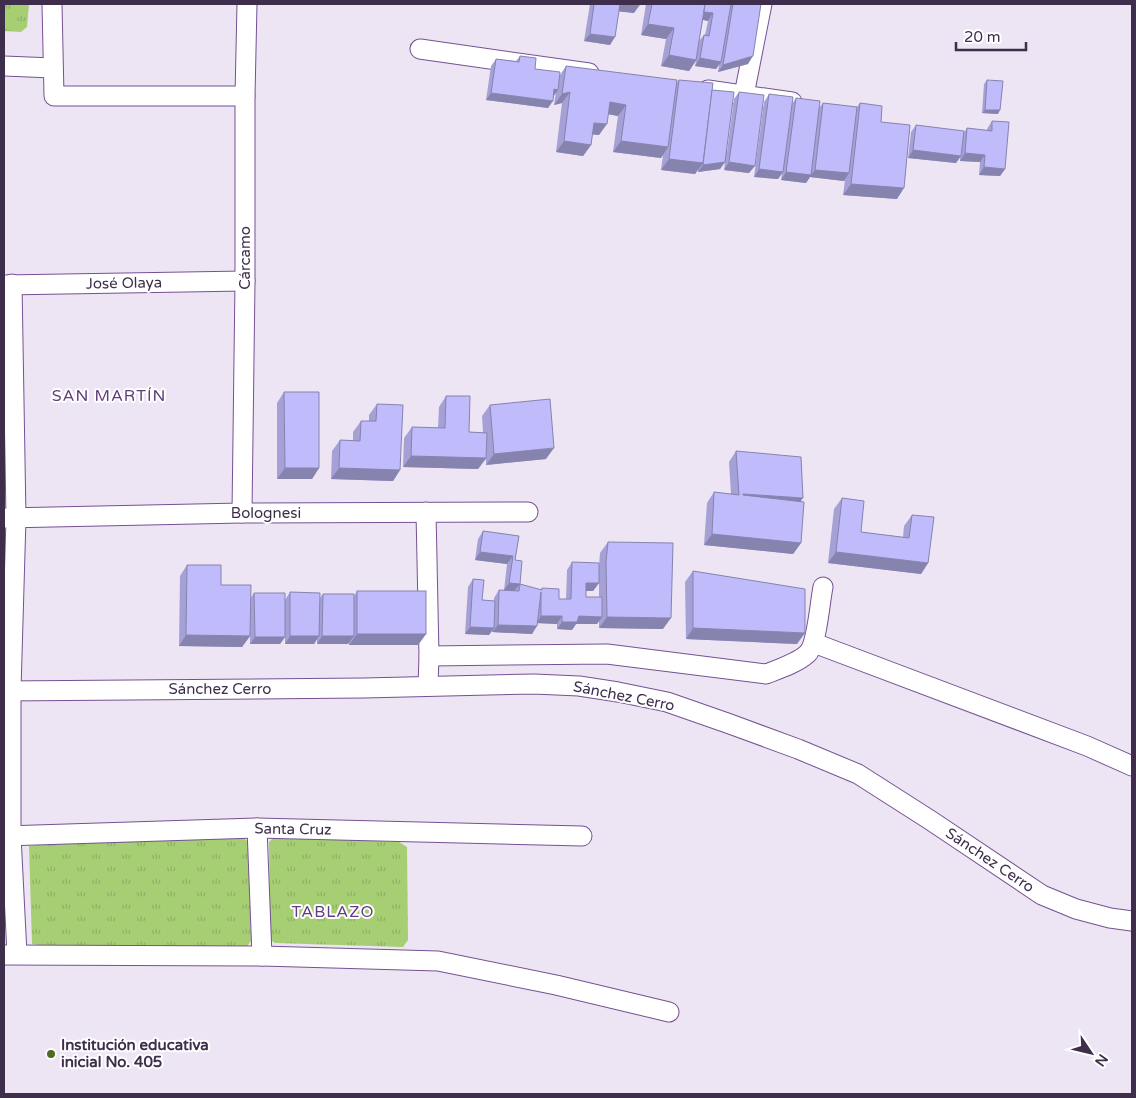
<svg xmlns="http://www.w3.org/2000/svg" width="1136" height="1098" font-family="'Varela Round',sans-serif">
<defs>
<pattern id="grass-tufts" width="24" height="20" patternUnits="userSpaceOnUse" patternTransform="scale(1.25)"><rect width="24" height="20" fill="#a6ce73"/><path d="M3 7l-1-3M5 7V3M7 7l1-3M15 17l-1-3M17 17v-4M19 17l1-3" fill="none" stroke="#90b165"/></pattern>
</defs>
<rect width="100%" height="100%" fill="#ede5f4"/>
<g fill="url(#grass-tufts)">
<polygon points="4,4 29,4 27,27 21,32 4,31"/>
<polygon points="243,837 248,842 251,941 246,948 50,947 32,944 29,846 48,844"/>
<polygon points="274,837 399,842 407,847 408,940 403,947 275,943 270,940 269,842"/>
</g>
<g fill="none" stroke-linecap="round" stroke-linejoin="round">
<defs>
<g id="minor">
<polyline points="52,4 54,96 245,96"/>
<polyline points="420,49 589,73"/>
<polyline points="4,66 53,68"/>
<polyline points="708,90 792,102"/>
<polyline points="744,95 762,4"/>
<polyline points="12,284 16,518 11,690 11,836 17,954"/>
<polyline points="4,285 245,281"/>
<polyline points="426,512 429,656 428,686"/>
<polyline points="242,513 245,281 245,96 247,4"/>
<polyline points="5,518 242,513 528,512"/>
<polyline points="814,643 1087,746 1132,766"/>
<path d="M429 656 607 654 766 674C779 669 797 663 807 654 817 646 820 601 823 587"/>
<polyline points="4,691 364,688 534,684 579,686 618,692 667,702 730,724 798,749 858,774 930,820 1042,895 1076,909 1110,918 1132,921"/>
<polyline points="257,828 262,956"/>
<polyline points="4,836 257,828 582,836"/>
<polyline points="4,955 262,956 438,961 556,985 669,1012"/>
</g>
</defs>
<use href="#minor" stroke="#755193" stroke-width="21"/>
<use href="#minor" stroke="#fff" stroke-width="19"/>
</g>
<g fill="#a5a1d7" fill-rule="evenodd">
<polygon points="590,4 639,4 634,13 619,11 610,45 584,41"/>
<path d="M646 4H761L748 64 718 72 719 64 716 69 695 66 696 61 689 71 661 66 666 39 641 35ZM703 20 708 21 705 35H704L699 41Z"/>
<polygon points="520,56 535,69 560,75 566,66 677,82 679,80 712,90 727,152 734,99 739,92 749,173 724,170 725,162 720,169 698,172 698,169 695,174 661,170 663,155 661,158 613,152 618,116 608,114 599,135 592,134 591,145 583,156 556,152 562,103 554,105 556,92 548,108 486,100 491,66 496,59 516,61"/>
<polygon points="987,80 998,114 982,113 984,84"/>
<polygon points="769,94 792,104 796,98 819,108 823,103 857,107 860,103 881,122 897,199 843,195 845,180 844,181 810,177 806,183 781,180 782,173 778,179 754,177 764,102"/>
<polygon points="992,121 1005,169 1000,176 979,175 980,162 960,161 960,157 956,163 908,158 911,132 916,125 963,134 967,128 987,130 987,129"/>
<polygon points="284,392 319,468 312,479 277,479 277,403"/>
<polygon points="446,396 469,432 483,433 482,416 490,405 546,459 486,465 486,459 478,469 403,467 404,438 412,427 438,428 439,407"/>
<polygon points="377,404 400,470 393,481 331,479 332,451 340,440 353,441 353,432 361,421 369,421 369,415"/>
<polygon points="736,451 800,502 801,543 793,554 704,545 707,503 714,492 731,494 729,462"/>
<polygon points="842,498 861,532 903,537 904,526 912,515 928,563 921,574 828,563 834,509"/>
<path d="M483 531 519 536 515 560 520 584 541 590 542 588 559 599H566L567 570 572 562 599 566 600 553 608 542 663 629 599 628V621L597 624H576L572 630 557 629V624L537 623 532 634 492 632V630L489 635 465 634 468 587 473 579 482 600 494 601V598L499 590 512 591 504 590 507 564 475 560 478 539ZM599 583V597H586V591H593Z"/>
<polygon points="187,565 221,585 250,599 254,593 285,627 285,600 290,592 320,598 323,594 354,596 357,591 426,634 418,645 349,645 349,642 348,644 317,644 317,639 314,644 285,644 285,637 280,644 250,644 250,636 242,647 179,646 180,576"/>
<polygon points="693,571 797,644 686,639 685,582"/>
</g>
<g fill="#8683af">
<polygon points="620,4 624,4 639,6 634,13 615,11"/>
<polygon points="704,12 713,13 708,21 699,19"/>
<polygon points="648,24 674,28 666,39 641,35"/>
<polygon points="590,34 615,37 610,45 584,41"/>
<polygon points="669,55 696,60 689,71 661,66"/>
<polygon points="753,56 748,64 718,72 723,65"/>
<polygon points="700,58 721,62 716,69 695,66"/>
<polygon points="554,89 558,90 553,97"/>
<polygon points="570,92 562,103 554,105 562,94"/>
<polygon points="491,93 553,101 548,108 486,100"/>
<polygon points="610,102 626,105 618,116 602,113"/>
<polygon points="985,110 1000,110 998,114 982,113"/>
<polygon points="594,123 607,124 599,135 586,134"/>
<polygon points="564,141 591,145 583,156 556,152"/>
<polygon points="621,141 668,147 661,158 613,152"/>
<polygon points="913,150 961,156 956,163 908,158"/>
<polygon points="965,153 985,155 980,162 960,161"/>
<polygon points="669,159 703,163 695,174 661,170"/>
<polygon points="725,162 720,169 698,172 703,165"/>
<polygon points="729,162 755,166 749,173 724,170"/>
<polygon points="984,167 1005,169 1000,176 979,175"/>
<polygon points="759,169 783,172 778,179 754,177"/>
<polygon points="815,170 849,173 844,181 810,177 806,183 781,180 786,172 811,175"/>
<polygon points="851,184 904,188 897,199 843,195"/>
<polygon points="554,448 546,459 486,465 494,454"/>
<polygon points="411,456 486,458 478,469 403,467"/>
<polygon points="285,468 319,468 312,479 277,479"/>
<polygon points="339,468 400,470 393,481 331,479"/>
<polygon points="743,494 803,498 795,509 736,505"/>
<polygon points="712,534 801,543 793,554 704,545"/>
<polygon points="480,552 513,556 507,564 475,560"/>
<polygon points="836,552 928,563 921,574 828,563"/>
<polygon points="509,583 520,584 514,591 504,590"/>
<polygon points="586,583 599,583 593,591 581,591"/>
<polygon points="541,616 562,616 557,624 536,623"/>
<polygon points="579,616 602,617 597,624 576,624 572,630 557,629 562,622"/>
<polygon points="607,617 671,618 663,629 599,628"/>
<polygon points="498,625 537,626 532,634 492,632"/>
<polygon points="470,627 494,628 489,635 465,634"/>
<polygon points="693,628 805,633 797,644 686,639"/>
<polygon points="357,634 426,634 418,645 349,645"/>
<polygon points="186,635 250,636 242,647 179,646"/>
<polygon points="290,636 319,636 314,644 285,644"/>
<polygon points="322,636 354,636 348,644 317,644"/>
<polygon points="255,637 285,637 280,644 250,644"/>
</g>
<g fill="#c0bbfa" stroke="#8683af">
<polygon points="594,4 620,4 615,37 590,34"/>
<polygon points="624,4 639,4 639,6"/>
<polygon points="652,4 705,4 696,60 669,55 674,28 648,24"/>
<polygon points="705,4 731,4 721,62 700,58 704,35 709,36 713,13 704,12"/>
<polygon points="733,4 761,4 753,56 723,65"/>
<polygon points="520,56 536,58 535,69 560,72 558,90 554,89 553,101 491,93 496,59 519,62"/>
<polygon points="566,66 677,80 668,147 621,141 626,105 610,102 607,124 594,123 591,145 564,141 570,92 562,94"/>
<polygon points="679,80 713,83 703,163 669,159"/>
<polygon points="987,80 1003,81 1000,110 985,110"/>
<polygon points="712,90 734,92 725,162 703,165"/>
<polygon points="739,92 764,95 755,166 729,162"/>
<polygon points="769,94 793,97 783,172 759,169"/>
<polygon points="796,98 820,101 811,175 786,172"/>
<polygon points="823,103 857,107 849,173 815,170"/>
<polygon points="860,103 882,106 881,122 910,125 904,188 851,184"/>
<polygon points="992,121 1009,122 1005,169 984,167 985,155 965,153 967,128 992,131"/>
<polygon points="916,125 964,131 961,156 913,150"/>
<polygon points="284,392 319,392 319,468 285,468"/>
<polygon points="446,396 470,396 469,432 487,433 486,458 411,456 412,427 445,428"/>
<polygon points="550,399 554,448 494,454 490,405"/>
<polygon points="377,404 403,405 400,470 339,468 340,440 360,441 361,421 376,421"/>
<polygon points="736,451 801,457 803,498 743,494 743,495 804,502 801,543 712,534 714,492 739,495"/>
<polygon points="842,498 864,501 861,532 909,538 912,515 934,517 928,563 836,552"/>
<polygon points="483,531 519,536 515,560 522,561 520,584 542,590 542,588 559,589 559,599 571,599 572,562 599,563 599,583 586,583 586,597 602,597 602,617 579,616 577,622 562,622 562,616 541,616 541,592 537,626 498,625 499,590 519,591 520,584 509,583 513,556 480,552"/>
<polygon points="608,542 673,543 671,618 607,617 606,562"/>
<polygon points="187,565 221,565 221,585 251,585 250,636 186,635"/>
<polygon points="693,571 805,589 805,633 693,628"/>
<polygon points="473,579 484,580 482,600 495,601 494,628 470,627"/>
<rect x="357" y="591" width="69" height="43"/>
<polygon points="290,592 320,593 319,636 290,636"/>
<polygon points="254,593 285,593 285,637 255,637"/>
<polygon points="323,594 354,594 354,636 322,636"/>
</g>
<circle fill="#4f6d22" stroke="#fff" stroke-width="2" cx="51" cy="1054" r="5"/>
<g text-anchor="middle" stroke-width="4" stroke-linejoin="round" paint-order="stroke">
<g font-size="15" fill="#3e2e4c" stroke="#fff">
<text transform="translate(245 258) rotate(-90)" y="5">Cárcamo</text>
<text transform="translate(124 283) rotate(-1)" y="5">José Olaya</text>
<text x="266" y="518">Bolognesi</text>
<text x="220" y="694">Sánchez Cerro</text>
<text transform="translate(624 696) rotate(11)" y="5">Sánchez Cerro</text>
<text transform="translate(293 829) rotate(1)" y="5">Santa Cruz</text>
<text transform="translate(990 860) rotate(34)" y="5">Sánchez Cerro</text>
</g>
<g font-size="15" font-weight="bold" fill="#3e2e4c" stroke="#fff" text-anchor="start">
<text x="61" y="1050">Institución educativa<tspan x="61" dy="17">inicial No. 405</tspan></text>
</g>
<g font-size="16" letter-spacing="1" fill="#613d7e" stroke="#fff">
<text x="109" y="401">SAN MARTÍN</text>
<text x="333" y="917">TABLAZO</text>
</g>
</g>
<rect width="1136" height="1098" fill="none" stroke="#3e2e4c" stroke-width="10"/>
<g transform="translate(1091 1053) rotate(125)" stroke="#ffffff" stroke-width="4" paint-order="stroke">
<path d="M0-4L9 19L0 12L-9 19Z" fill="#3e2e4c"/>
<text y="-8" font-size="14" font-weight="bold" text-anchor="middle" fill="#3e2e4c">N</text>
</g>
<path d="M956 42v8h70v-8" fill="none" stroke="#3e2e4c" stroke-width="2.5"/>
<text x="964" y="42" font-size="15" fill="#3e2e4c" stroke="#ffffff" stroke-width="4" paint-order="stroke">20 m</text>
</svg>
